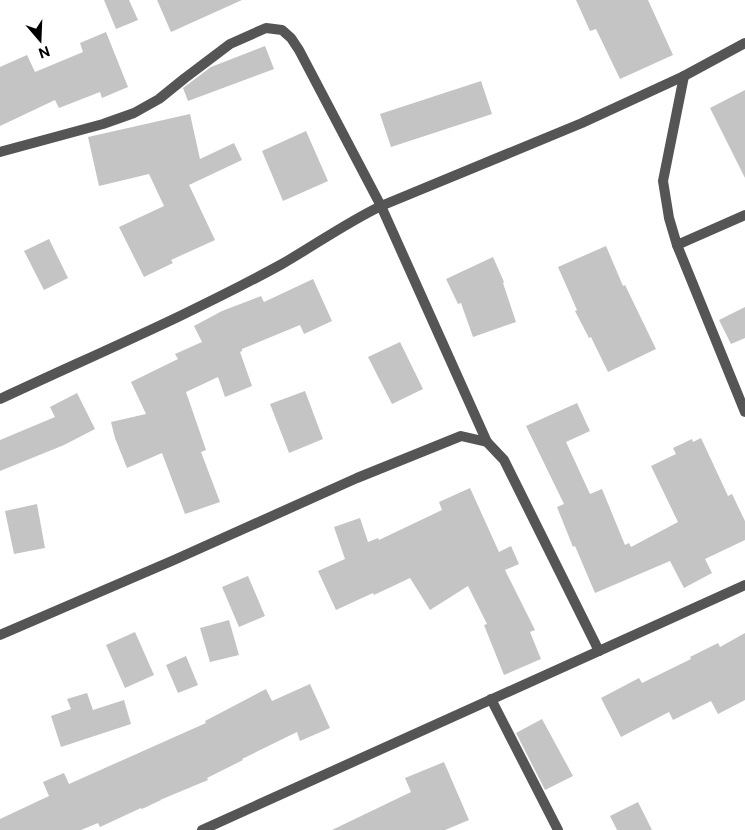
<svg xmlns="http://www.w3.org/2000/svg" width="745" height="830" font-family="'Public Sans',sans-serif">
<rect width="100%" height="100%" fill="#fff"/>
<g fill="#c4c4c4">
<polygon points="104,0 129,0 138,20 116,29"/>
<polygon points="157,0 242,0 171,32"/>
<polygon points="576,0 648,0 673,55 620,79 596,29 590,31"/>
<polygon points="106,32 128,87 102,98 100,92 59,108 55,100 0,126 0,67 27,55 35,72 83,52 80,43"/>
<polygon points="265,46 274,69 188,101 183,88 211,67"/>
<polygon points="481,81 492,114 391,147 380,114"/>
<polygon points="745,90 745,178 710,108"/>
<polygon points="190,114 200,159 234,143 242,160 189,185 215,240 171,260 173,263 144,277 119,227 164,206 149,174 99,186 88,137"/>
<polygon points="306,131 328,181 283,201 262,151"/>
<polygon points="49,239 68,278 44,290 24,251"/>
<polygon points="606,246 623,286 625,285 656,349 608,372 591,337 589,338 575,311 577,310 558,267"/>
<polygon points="493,257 504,282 503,283 516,322 473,337 461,303 458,304 446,279"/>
<polygon points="313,279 332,321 304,334 300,325 242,349 242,351 240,352 252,386 225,397 218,377 186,392 206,450 201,452 220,502 185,514 162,453 127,468 115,438 111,422 146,414 131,382 178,359 175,354 202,342 194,326 222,311 261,296 264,302"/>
<polygon points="745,307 745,338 731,344 719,320"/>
<polygon points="400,342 423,389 392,404 368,357"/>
<polygon points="305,391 323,439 289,453 270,404"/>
<polygon points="77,393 95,429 64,445 0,471 0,440 55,417 50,407"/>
<polygon points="577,403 590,431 566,442 590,494 602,489 625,545 629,543 631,547 678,522 651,466 676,454 673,448 692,439 693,442 701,438 728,496 732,494 745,521 745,540 705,559 712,573 684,588 670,561 595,593 575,546 573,547 557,507 564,504 526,426"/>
<polygon points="470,488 499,552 511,546 519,564 505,570 535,630 530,632 541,659 504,675 484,625 487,624 468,586 430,610 410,578 374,595 373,593 336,610 318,571 345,559 334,527 360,518 368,542 378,538 379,540 442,510 439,502"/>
<polygon points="37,504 45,548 14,554 5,511"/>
<polygon points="248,576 265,616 239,627 222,587"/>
<polygon points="229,620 239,655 210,662 200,628"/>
<polygon points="135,632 154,675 125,688 106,645"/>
<polygon points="745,633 745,700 718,714 711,701 673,720 669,712 621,737 601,698 639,678 642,683 691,659 690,657 718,643 720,647"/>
<polygon points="186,656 198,685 178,693 166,665"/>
<polygon points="310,684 330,728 300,741 297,732 242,759 243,760 207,778 208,780 160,800 161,800 142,809 141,808 100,827 98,823 81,830 0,830 0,819 49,796 43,782 64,773 69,784 206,723 205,721 266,689 272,701"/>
<polygon points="87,693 93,710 124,700 131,724 61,747 51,716 71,709 67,699"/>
<polygon points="542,719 573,776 545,790 516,733"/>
<polygon points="444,762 469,820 445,830 332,830 411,792 405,778"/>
<polygon points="638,802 652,830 617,830 610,816"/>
</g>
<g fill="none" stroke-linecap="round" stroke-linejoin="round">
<g stroke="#555" stroke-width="10">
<polyline points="684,76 663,181 669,218 677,245 745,412"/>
<polyline points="0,152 103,124 134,113 159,99 185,78 230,44 266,28 282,30 291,38 299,50 381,206 487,442"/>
<polyline points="677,245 745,215"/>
<path d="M0 399C94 355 191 314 282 264 315 245 346 223 381 206L582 123 684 76 745 43"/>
<polyline points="0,635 174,560 357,478 461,436 487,442 504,460 599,651"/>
<polyline points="491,699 558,830"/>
<polyline points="202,830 745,585"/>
</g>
</g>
<g transform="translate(40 40) rotate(161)" stroke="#ffffff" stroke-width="4" paint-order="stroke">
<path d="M0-4L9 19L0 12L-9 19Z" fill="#000000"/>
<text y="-8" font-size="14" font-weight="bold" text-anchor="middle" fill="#000000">N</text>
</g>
</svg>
